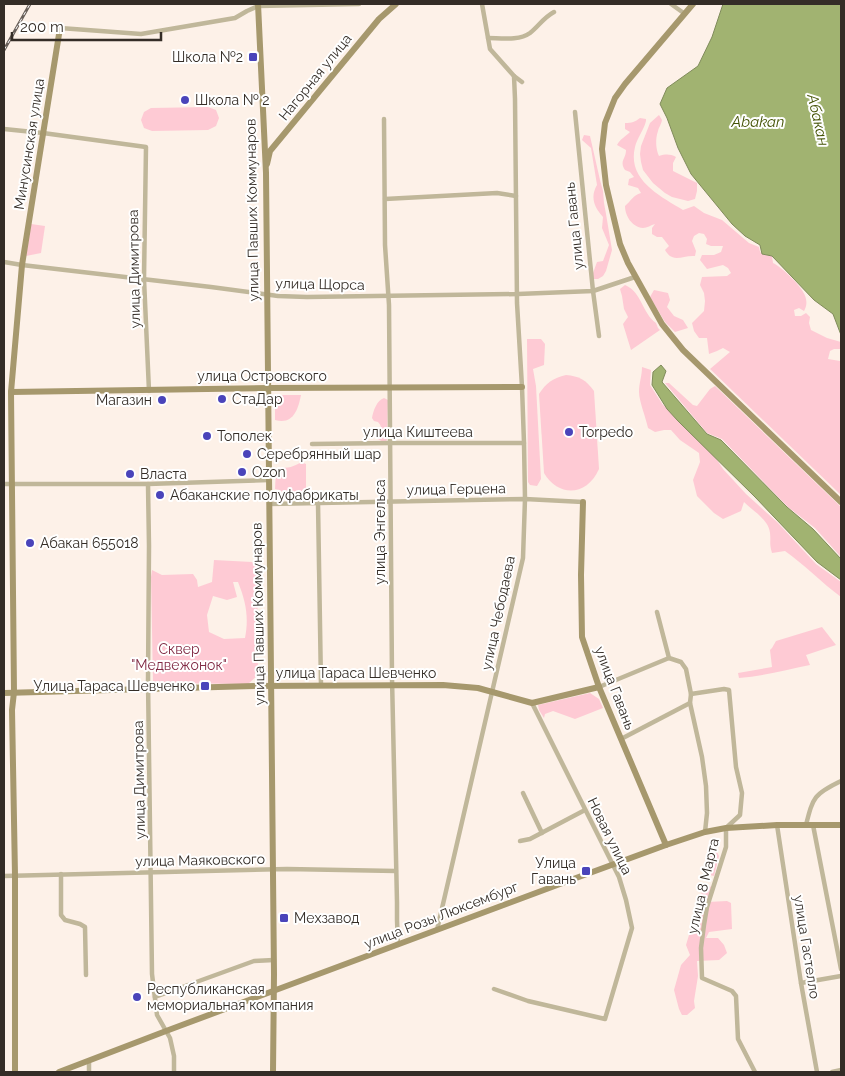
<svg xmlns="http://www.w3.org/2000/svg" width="845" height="1076" font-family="Raleway,sans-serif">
<rect width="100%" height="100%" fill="#fdf1e8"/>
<g fill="#fecad4" fill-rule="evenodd">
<polygon points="208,107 216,110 219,118 216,126 208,130 152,131 144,128 141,120 144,112 151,108"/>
<path d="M659 115 662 120C661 125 659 127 658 131 655 139 656 150 659 156 666 154 670 154 676 157L673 163V171L697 183V191L695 199 688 201 672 197 665 193 653 183 643 170 641 162 640 154 641 146 650 123Z"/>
<path d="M640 118 646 119V121C644 130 637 138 635 147 627 180 660 196 683 210L694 206 704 213 722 220 749 243 759 247C760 256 764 254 772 256L773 263C783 268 805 289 806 299 807 304 806 307 804 311L799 308 794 310 795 316H801L806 313 810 317 809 323 811 330 827 338 841 342V349H834L830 351 828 359 840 361 841 359V495L710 369 730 352 723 348 717 351 709 354 707 338H699L694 331 692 323 704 311 705 301 704 293 700 285 702 277 727 276 731 273 728 268 723 265 707 269 700 260 702 255H714L721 252 723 246H711L706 244 707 239 704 234 699 233 694 236 692 241 696 251 695 256C682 255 673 264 665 250L669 246 662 237H657L652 234V228L655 224C651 225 647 228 643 228 632 227 625 216 625 206 631 201 633 195 641 193L638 188 628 185 629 179 634 177 630 172 625 170C619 161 626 159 626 150L617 145C620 139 625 137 630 132L625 129V123C632 123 635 122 640 118Z"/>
<path d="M584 135 590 136 600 180 603 191 604 203 606 214 612 250 606 271 603 276 598 279H593V273L597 262 603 261 609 245 602 228 603 217C594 207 590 197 597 185L591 148 582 140Z"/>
<polygon points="31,224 45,226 41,253 26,256"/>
<path d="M625 285C642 292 642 313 656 323L658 328 660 330 631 350 623 324 628 317 624 309 622 296 620 289Z"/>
<polygon points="654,290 668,293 670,300 667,307 674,316 683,320 688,328 675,332 665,322 650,297"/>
<polygon points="527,339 541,339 545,344 544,365 533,369 536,386 541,479 537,486 530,485 528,482"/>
<path d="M642 367 651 370 650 385 663 405 676 416 709 448 723 469 746 494 777 522 816 564 841 582V597C822 583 805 565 785 551L772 553C769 543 771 542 770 533 769 520 753 511 744 502L741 511 723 519 714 513 697 496 693 480 700 462 699 453 680 440 671 430H664L655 432 648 428C646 418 639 401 639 392 639 383 642 376 642 367Z"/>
<path d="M566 375C579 376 586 380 594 391L599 469C587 496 559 498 544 473L539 394C546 383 553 378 566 375Z"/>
<polygon points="665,383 669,383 693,405 697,406 710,389 715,386 841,507 841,557 815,528 788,507 722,439 707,433"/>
<path d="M277 395H301C298 410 293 425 275 420V396Z"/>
<path d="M384 398 388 400 387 440 385 442H383L378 439C380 432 384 428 378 422L374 421 372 418C373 411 377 400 384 398Z"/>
<path d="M301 462 306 464V495L304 496 285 497C283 491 281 490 275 489L276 470 279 468C288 468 294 467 301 462Z"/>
<path d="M214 560 252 562 258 570 257 656 259 674 248 684 153 683 151 577 152 570 162 575 193 574 197 580 198 587 212 582ZM233 582H238C246 602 249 617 245 638L224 639 209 632 207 615 213 596 227 600 237 597Z"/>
<path d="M822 627 836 645 806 655 810 665C786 670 763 676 739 678L738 673 772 667 770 650 772 648 776 641Z"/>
<polygon points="590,693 599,699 603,708 575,719 553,711 545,714 544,718 539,710 538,705"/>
<polygon points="714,851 717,852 719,856 714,876 705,874 706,859 708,854"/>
<polygon points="704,885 712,887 708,902 727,901 731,903 732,929 709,932 706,938 718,938 724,945 727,953 719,960 697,961 698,976 694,1001 695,1008 687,1015 682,1015 679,1009 674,990 681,965 690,955 686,945"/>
</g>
<g fill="#a1b371" stroke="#808b5b">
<polygon points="723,4 841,4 841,335 833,314 814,300 772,256 762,254 760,245 745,236 732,224 691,174 678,148 667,118 660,104 667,88 698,66 712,37"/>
<polygon points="661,365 666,371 662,382 707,434 721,440 787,507 813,529 841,559 841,580 817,562 755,497 678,421 667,409 652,385 653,372"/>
</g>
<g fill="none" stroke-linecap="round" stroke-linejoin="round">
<g stroke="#c0b79a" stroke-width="4.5">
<polyline points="482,4 490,49 514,76 522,82"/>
<polyline points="671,4 685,14"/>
<polyline points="60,28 141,34 235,18 247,11 258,6 359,4"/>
<path d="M488 38C500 38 519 41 530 33 539 26 543 18 554 12"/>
<polyline points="575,112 593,291 599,336"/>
<polyline points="384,119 385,245 389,305 392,678 397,902 397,920 398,945"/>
<polyline points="4,129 43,133 146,147 144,279 149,391"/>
<polyline points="385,199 497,193 516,196"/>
<polyline points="4,262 22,265 211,287 278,296 307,297 518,294 593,291 635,277"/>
<polyline points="312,444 391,443 524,443"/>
<polyline points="4,484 148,484 269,480"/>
<polyline points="148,484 149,546 148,681 152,974 157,1015 170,1038 174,1056 174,1072"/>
<polyline points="318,503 321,685"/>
<polyline points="269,504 525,499 583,502"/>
<polyline points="657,612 669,658 681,662 686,669 691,694 690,703 702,757 706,786 707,813 705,832"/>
<polyline points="599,687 669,658"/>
<polyline points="691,694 724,689 729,690 736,767 742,793 740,815 726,828 726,847 707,907 704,925 701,948 702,978 732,991 736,996 738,1039 755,1072"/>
<polyline points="621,739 690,703"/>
<polyline points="523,793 542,833"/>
<polyline points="777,825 801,983 817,1072"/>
<path d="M806 825C813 797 814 794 841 781"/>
<polyline points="813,825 841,969"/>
<polyline points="520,841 530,839 585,810"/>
<polyline points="61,874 61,915 65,920 80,924 85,927 86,975"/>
<polyline points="4,876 287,869 396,871"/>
<polyline points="437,930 523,558 525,499 524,443 522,387 517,303 515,99 514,76"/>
<polyline points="801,983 841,976"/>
<polyline points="494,989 528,1001 605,1019 632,928 626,900 619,877 532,703"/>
<polyline points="155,997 254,961 274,960"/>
<polyline points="89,1072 89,1061"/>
<polyline points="832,1072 841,1070"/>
</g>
<g stroke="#a6986d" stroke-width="6">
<polyline points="258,4 266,173 274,974 273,1072"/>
<polyline points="693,4 625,84 615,98 605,123 602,149 606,185 620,244 628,263 662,324 683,350 841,502"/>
<polyline points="267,164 270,151 379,19 396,4"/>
<polyline points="11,392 268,388 522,387"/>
<polyline points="583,502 581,575 582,637 599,687 666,845"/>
<polyline points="4,693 254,686 443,685 478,688 532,703 599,687"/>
<polyline points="15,1072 15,875 12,710 14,692 11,392 22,265 60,28"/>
<polyline points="59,1072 166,1031 576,878 666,845 705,832 726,828 777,825 841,825"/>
</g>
<defs>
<polyline id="rail" points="4,50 30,4"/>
</defs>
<use href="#rail" stroke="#685f59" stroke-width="3"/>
<use href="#rail" stroke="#fff" stroke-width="1" stroke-dasharray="4" stroke-linecap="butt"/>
</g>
<g fill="#4a44ba" stroke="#fff" stroke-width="2">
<rect x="248" y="52" width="10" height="10" rx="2.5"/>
<circle cx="185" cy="100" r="5"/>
<circle cx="222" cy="399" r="5"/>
<circle cx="162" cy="400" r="5"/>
<circle cx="569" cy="432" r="5"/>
<circle cx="207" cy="436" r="5"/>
<circle cx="247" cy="454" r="5"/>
<circle cx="242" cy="472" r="5"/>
<circle cx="130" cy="474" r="5"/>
<circle cx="160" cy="495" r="5"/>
<circle cx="30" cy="543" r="5"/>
<rect x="200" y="681" width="10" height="10" rx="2.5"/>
<rect x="581" y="866" width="10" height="10" rx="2.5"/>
<rect x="279" y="913" width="10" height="10" rx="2.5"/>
<circle cx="137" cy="997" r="5"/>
</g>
<g text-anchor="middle" stroke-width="4" stroke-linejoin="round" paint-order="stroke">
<g font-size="14" fill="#342d27" stroke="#fff" text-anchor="start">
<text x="243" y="62" text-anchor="end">Школа №2</text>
<text x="195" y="105">Школа № 2</text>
<text x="232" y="404">СтаДар</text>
<text x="152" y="405" text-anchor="end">Магазин</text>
<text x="579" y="437">Torpedo</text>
<text x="217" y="441">Тополек</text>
<text x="257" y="459">Серебрянный шар</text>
<text x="252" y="477">Ozon</text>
<text x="140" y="479">Власта</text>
<text x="170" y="500">Абаканские полуфабрикаты</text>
<text x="40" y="548">Абакан 655018</text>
<text x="195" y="691" text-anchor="end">Улица Тараса Шевченко</text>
<text x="576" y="868" text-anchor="end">Улица<tspan x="576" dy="16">Гавань</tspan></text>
<text x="294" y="923">Мехзавод</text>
<text x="147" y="994">Республиканская<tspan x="147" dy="16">мемориальная компания</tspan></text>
</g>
<g font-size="14" fill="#342d27" stroke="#fff">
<text transform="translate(315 77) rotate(-51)" y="5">Нагорная улица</text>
<text transform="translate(29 144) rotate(-81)" y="5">Минусинская улица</text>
<text transform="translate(252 210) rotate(-91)" y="5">улица Павших Коммунаров</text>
<text transform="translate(574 226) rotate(-96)" y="5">улица Гавань</text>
<text transform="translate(134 269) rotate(-91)" y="5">улица Димитрова</text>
<text transform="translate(320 284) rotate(1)" y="5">улица Щорса</text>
<text x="262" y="381">улица Островского</text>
<text x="418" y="437">улица Киштеева</text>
<text transform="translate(456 489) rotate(-1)" y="5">улица Герцена</text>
<text transform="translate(380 532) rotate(-90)" y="5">улица Энгельса</text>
<text transform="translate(498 613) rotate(-78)" y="5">улица Чебодаева</text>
<text transform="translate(258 614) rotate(-91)" y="5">улица Павших Коммунаров</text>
<text x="356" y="678">улица Тараса Шевченко</text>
<text transform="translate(615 688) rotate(69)" y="5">улица Гавань</text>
<text transform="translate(139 780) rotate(-91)" y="5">улица Димитрова</text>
<text transform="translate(610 836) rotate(64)" y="5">Новая улица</text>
<text transform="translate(200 860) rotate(-1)" y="5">улица Маяковского</text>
<text transform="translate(703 886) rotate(-77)" y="5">улица 8 Марта</text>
<text transform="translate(441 915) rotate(-21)" y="5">улица Розы Люксембург</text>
<text transform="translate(807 947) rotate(81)" y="5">улица Гастелло</text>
</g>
<g font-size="14" fill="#812a44" stroke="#fff">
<text x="179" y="654">Сквер<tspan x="179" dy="16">"Медвежонок"</tspan></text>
</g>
<g font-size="15" font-style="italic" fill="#445305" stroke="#fff">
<text transform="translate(818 120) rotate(77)" y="5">Абакан</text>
<text x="758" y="127">Abakan</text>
</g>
</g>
<rect width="845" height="1076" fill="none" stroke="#342d27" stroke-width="10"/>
<path d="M12 32v8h149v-8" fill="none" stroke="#342d27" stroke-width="2.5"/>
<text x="20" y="32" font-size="15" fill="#342d27" stroke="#ffffff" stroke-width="4" paint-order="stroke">200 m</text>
</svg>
